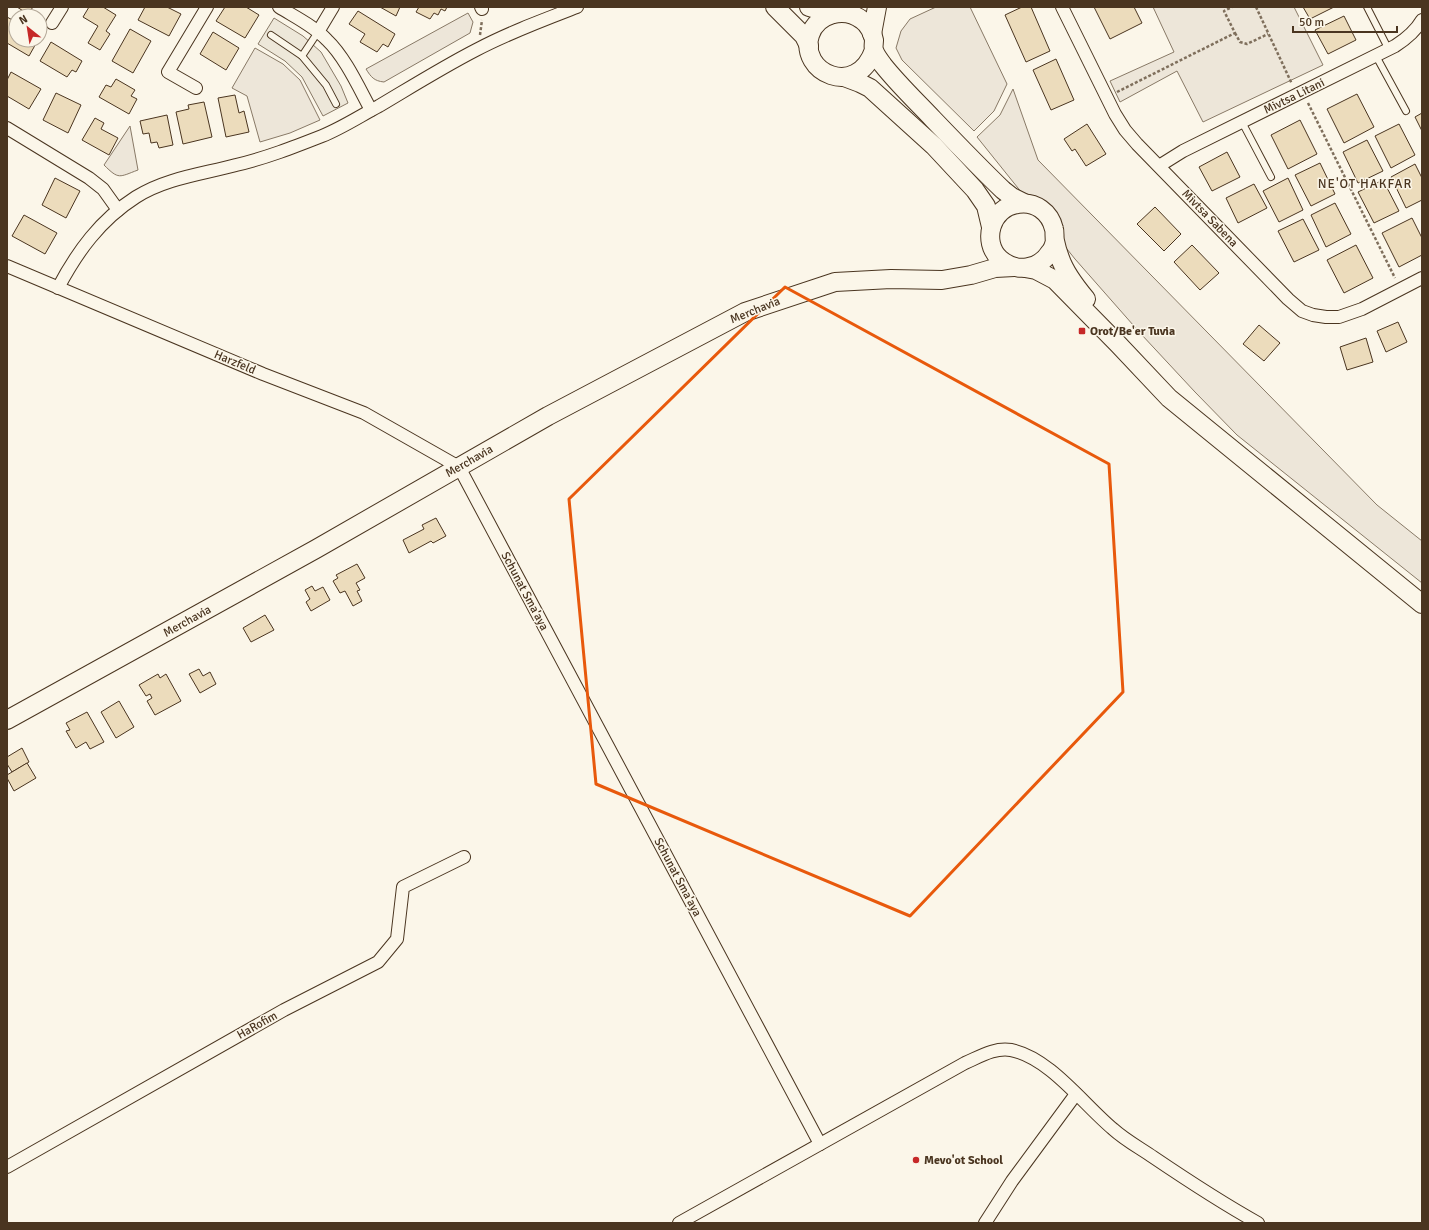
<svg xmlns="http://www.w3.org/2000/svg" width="1429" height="1230" font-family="Signika,sans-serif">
<rect width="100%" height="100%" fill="#fbf6e9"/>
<g fill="#ede6d9" stroke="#887966">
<polygon points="936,7 970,7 1007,84 994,111 974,131 902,60 896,48 901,31 910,19"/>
<polygon points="1153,7 1294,7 1323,65 1203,122 1177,71 1120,102 1110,81 1174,52"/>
<path d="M468 13 473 22 470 33 384 82C374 81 371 77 366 69Z"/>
<polygon points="255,48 283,64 300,80 320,120 290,133 260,142 247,96 232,88"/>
<polygon points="1013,89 1038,160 1377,505 1422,541 1422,583 1237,435 1195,392 1141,334 1075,259 977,137 1000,115"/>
<path d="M130 126 138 170C119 177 119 180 104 165Z"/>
</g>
<polygon fill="#ede7d9" stroke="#887966" points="274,18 303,36 321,52 341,86 348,103 323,116 302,77 285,61 258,44"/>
<g fill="#ecdcbc" stroke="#4a3520">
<polygon points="17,7 33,7 28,14"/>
<polygon points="89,7 103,7 116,15 106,31 110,34 100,50 88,43 98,26 83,17"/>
<polygon points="145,7 167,7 181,14 169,36 138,20"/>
<polygon points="225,7 246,7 259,15 245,38 216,21"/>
<polygon points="380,7 400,7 396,16"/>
<polygon points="419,7 447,7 445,11 441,9 438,15 434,13 430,19 416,12"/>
<polygon points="1022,7 1031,7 1050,51 1026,62 1005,15"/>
<polygon points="1094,7 1134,7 1142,23 1110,39"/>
<polygon points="1303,7 1334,7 1310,19"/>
<polygon points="358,11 395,34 388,47 383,44 377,52 360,42 365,34 349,24"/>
<polygon points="1344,16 1356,40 1328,54 1315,30"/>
<polygon points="7,17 16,22 16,40 38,40 29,56 7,43"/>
<polygon points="130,29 151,41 133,73 112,61"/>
<polygon points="213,32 239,48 226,70 200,54"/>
<polygon points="51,42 82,61 76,72 72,70 67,77 40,61"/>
<polygon points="1056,59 1074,100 1051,110 1033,70"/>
<polygon points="11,72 41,89 29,109 7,96 7,80"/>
<polygon points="116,79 135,90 131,96 137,99 129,114 99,97 106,85 111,87"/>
<polygon points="56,93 81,105 68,133 43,120"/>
<polygon points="1357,94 1374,127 1344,143 1327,109"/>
<polygon points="235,95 239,113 244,111 249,132 226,137 218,98"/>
<polygon points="204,102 212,137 183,144 176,112 189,109 188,105"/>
<polygon points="1422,113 1422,131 1415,117"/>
<polygon points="167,115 173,145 159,148 157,142 151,143 149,133 143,134 140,121"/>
<polygon points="95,118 104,123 101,129 118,138 109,155 82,140"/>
<polygon points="1300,120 1317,154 1288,169 1271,135"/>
<polygon points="1087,124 1106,154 1086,166 1075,149 1072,151 1064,139"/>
<polygon points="1399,124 1415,155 1391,168 1375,136"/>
<polygon points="1367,140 1383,171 1358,183 1343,152"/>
<polygon points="1227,152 1240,177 1212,191 1199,167"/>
<polygon points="1320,163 1335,194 1311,206 1295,175"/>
<polygon points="1415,164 1422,178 1422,200 1406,208 1391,177"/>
<polygon points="55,178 80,191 66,218 42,205"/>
<polygon points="1288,178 1303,210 1279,222 1263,191"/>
<polygon points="1383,180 1399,211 1374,223 1358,192"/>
<polygon points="1254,184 1267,208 1238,223 1226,198"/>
<polygon points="1335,203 1351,234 1326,247 1311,215"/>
<polygon points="1155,207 1181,234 1164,251 1137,224"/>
<polygon points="24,215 57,233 45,254 12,236"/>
<polygon points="1412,218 1422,238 1422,255 1399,267 1382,233"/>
<polygon points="1303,219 1319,250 1294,262 1278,231"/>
<polygon points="1192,245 1219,273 1200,290 1174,262"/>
<polygon points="1356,245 1373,278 1344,293 1327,260"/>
<polygon points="1398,322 1407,342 1386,352 1377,331"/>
<polygon points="1259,325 1280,343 1264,361 1243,344"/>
<polygon points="1366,338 1373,362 1347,370 1340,347"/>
<polygon points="436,518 446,536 433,543 431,541 409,553 403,540 424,529 422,525"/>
<polygon points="357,564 365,578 356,583 360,590 357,591 362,601 353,606 345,591 340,593 333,581 338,578 336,575"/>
<polygon points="312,586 315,591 323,587 330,600 311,611 306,602 310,599 305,590"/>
<polygon points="265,615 274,630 251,642 243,628"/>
<polygon points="199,669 203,676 210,672 216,684 200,693 189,674"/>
<polygon points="158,674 160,678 166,674 181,701 155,715 147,701 152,698 150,694 146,696 139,685"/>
<polygon points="119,701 134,727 116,738 101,712"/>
<polygon points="87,712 104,742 90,749 86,742 76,748 66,731 70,730 66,723"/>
<polygon points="22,748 29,762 12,772 7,764 7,757"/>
<polygon points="27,763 36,778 14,791 7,778 7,775"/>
</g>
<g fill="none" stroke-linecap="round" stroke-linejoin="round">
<defs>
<g id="lane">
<polyline points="1367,7 1389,50"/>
<polyline points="271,35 302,56 326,85 336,104"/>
<polyline points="302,56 318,32"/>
<polyline points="1376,56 1406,111"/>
<polyline points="1242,122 1271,177"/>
</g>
<g id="street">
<path d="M279 7C295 17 314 26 327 40 345 57 359 88 371 110"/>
<polyline points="481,7 482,9"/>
<polyline points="1062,7 1115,114 1125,130 1137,144 1288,299 1302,311 1313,315 1326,317 1339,317 1362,309 1422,278"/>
<polyline points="52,23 62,7"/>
<polyline points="318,32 333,7"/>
<polyline points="196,88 168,72 207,7"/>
<polyline points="7,128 89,178 103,189 118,210"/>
<path d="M1159 166 1183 151 1395 46C1406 39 1415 32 1422 20"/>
<polyline points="7,266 263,374 364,413 459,467 820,1144"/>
<path d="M58 288C77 252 100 220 136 197 166 178 203 174 236 165 266 158 294 147 322 136 342 128 360 116 379 106 411 87 443 67 476 50 508 33 543 20 577 7"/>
<polyline points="7,1167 284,1010 378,962 397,939 403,887 464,857"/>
<path d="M679 1223 965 1063C979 1057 995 1047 1011 1050 1050 1058 1083 1104 1113 1129 1125 1140 1140 1148 1153 1157 1187 1180 1222 1203 1258 1223"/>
<polyline points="985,1223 1012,1181 1076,1094"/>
</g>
<g id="secondary">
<polyline points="775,7 804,36 809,46"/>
<polyline points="809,7 832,14"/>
<polyline points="872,34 877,7"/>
<path d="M874 50C857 99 798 73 810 35 817 14 844 6 862 20 868 24 873 33 874 40 874 43 873 47 874 50 875 54 880 61 883 65 898 84 916 101 933 119 956 143 979 167 1003 190L1012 197 1024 203"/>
<polyline points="844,77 860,83 870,88 934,146 975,190 986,206 991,227"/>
<path d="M1055 241C1054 245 1053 249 1050 252 1039 270 1016 273 1000 259 981 242 991 207 1018 204 1035 201 1050 212 1054 229 1055 232 1054 237 1055 241 1056 246 1058 253 1060 258 1065 273 1076 287 1086 299"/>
<polyline points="1025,268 1036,270 1055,280 1118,344 1169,398 1422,604"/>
<polyline points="7,720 316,549 548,416 745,312 835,282 891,279 942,280 971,275 995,268 1014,267"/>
</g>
</defs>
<use href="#lane" stroke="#4a3520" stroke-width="8"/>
<use href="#street" stroke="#4a3520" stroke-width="14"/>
<use href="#secondary" stroke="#4a3520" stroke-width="20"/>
<g stroke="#7f6f5c" stroke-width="2.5" stroke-dasharray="3 2" stroke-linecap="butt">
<polyline points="1256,7 1292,84"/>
<polyline points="1235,33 1240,42 1247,44 1268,34"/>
<polyline points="480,35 482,20"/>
<polyline points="1117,92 1235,33 1224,11 1232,7"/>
<polyline points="1308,103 1395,278"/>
</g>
<use href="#lane" stroke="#fbf6e9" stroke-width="6"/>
<use href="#street" stroke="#fbf6e9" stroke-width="12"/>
<use href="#secondary" stroke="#fbf6e9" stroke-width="18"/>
</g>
<path fill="none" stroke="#e8590c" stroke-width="3" stroke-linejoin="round" d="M785 287 1109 464 1123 692 910 916 596 784 569 499Z"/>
<g fill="#c62828" stroke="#fbf6e9" stroke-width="1.5">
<rect x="1078" y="327" width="8" height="8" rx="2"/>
<circle cx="916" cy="1160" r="4"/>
</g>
<g text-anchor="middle" stroke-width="3" stroke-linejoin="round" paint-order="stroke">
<g font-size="12" fill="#4a3520" stroke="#fbf6e9">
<text transform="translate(1294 96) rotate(-26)" y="4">Mivtsa Litani</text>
<text transform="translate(1210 218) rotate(46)" y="4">Mivtsa Sabena</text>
<text transform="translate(755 310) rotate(-22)" y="4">Merchavia</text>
<text transform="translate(235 362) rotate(23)" y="4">Harzfeld</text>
<text transform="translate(469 461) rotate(-30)" y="4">Merchavia</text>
<text transform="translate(525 591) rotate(62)" y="4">Schunat Sma'aya</text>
<text transform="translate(187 621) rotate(-29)" y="4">Merchavia</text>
<text transform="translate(678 877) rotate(62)" y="4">Schunat Sma'aya</text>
<text transform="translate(257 1025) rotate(-29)" y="4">HaRofim</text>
</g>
<g font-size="12" font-weight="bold" fill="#4a3520" stroke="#fbf6e9" text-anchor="start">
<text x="1090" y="335">Orot/Be'er Tuvia</text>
<text x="924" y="1164">Mevo'ot School</text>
</g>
<g font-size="13" letter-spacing="1" fill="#4a3520" stroke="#fbf6e9">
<text x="1365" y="188">NE'OT HAKFAR</text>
</g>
</g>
<rect width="1429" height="1230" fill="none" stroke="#4a3520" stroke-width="16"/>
<g transform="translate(28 28) rotate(330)"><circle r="19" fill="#fbf6e9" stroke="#b4a999"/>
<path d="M0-3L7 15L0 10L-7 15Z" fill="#c62828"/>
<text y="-6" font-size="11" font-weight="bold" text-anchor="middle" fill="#4a3520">N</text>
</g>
<path d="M1293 26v6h104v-6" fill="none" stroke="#4a3520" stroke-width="2"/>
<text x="1299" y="26" font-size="12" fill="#4a3520" stroke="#fbf6e9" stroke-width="3" paint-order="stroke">50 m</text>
</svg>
